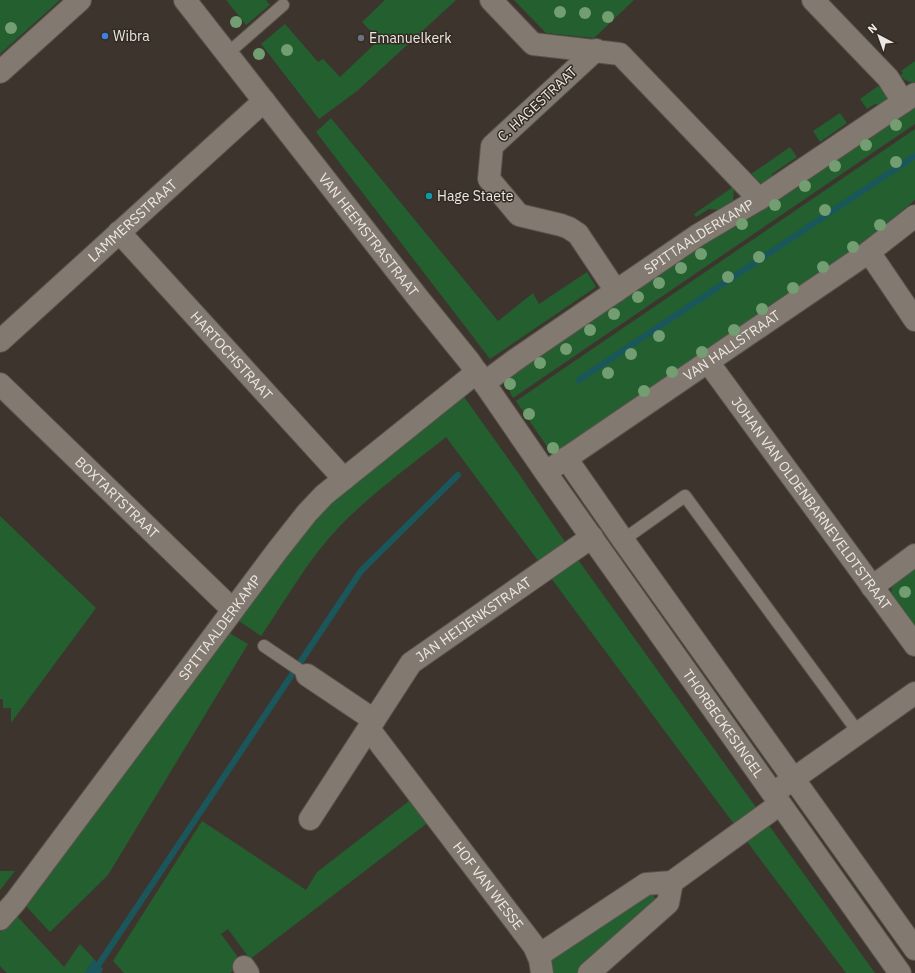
<svg xmlns="http://www.w3.org/2000/svg" width="915" height="973" font-family="'IBM Plex Sans',sans-serif">
<rect width="100%" height="100%" fill="#3d352d"/>
<g fill="#235f2f">
<polygon points="0,0 60,0 0,54"/>
<polygon points="226,0 266,0 270,5 246,25"/>
<polygon points="385,0 456,0 357,91 319,119 261,44 285,24 318,62 323,59 340,77 379,40 362,22"/>
<polygon points="514,0 634,0 594,38 546,33"/>
<path d="M915 61V83C909 83 905 80 900 76L903 73 901 71Z"/>
<polygon points="878,86 880,88 885,87 887,100 883,106 875,104 867,109 860,99"/>
<path d="M915 104V124L513 398C504 385 513 375 521 363Z"/>
<polygon points="840,113 847,123 820,142 813,131"/>
<polygon points="331,118 498,321 533,293 539,304 587,272 596,287 490,359 316,132"/>
<polygon points="915,129 915,200 864,242 572,448 558,452 550,451 516,401"/>
<polygon points="790,147 797,157 772,174 771,182 763,184 753,180 754,176 751,174"/>
<polygon points="733,187 734,188 733,202 719,210 709,209 696,217 694,214"/>
<path d="M462 394 519 474 561 536 875 973H846L757 855 446 437C410 466 372 493 339 527 308 559 286 600 261 636L236 619 308 521Z"/>
<polygon points="0,516 96,608 11,723 11,708 3,708 3,699 0,699"/>
<polygon points="915,566 915,629 891,596 892,584"/>
<polygon points="226,631 248,644 108,875 50,932 23,903"/>
<polygon points="413,798 430,821 250,959 228,929 221,934 243,964 230,973 124,973 113,961 202,821 306,890 317,872"/>
<polygon points="0,871 15,871 0,890"/>
<polygon points="644,893 652,894 657,901 647,911 578,972 579,973 553,973 551,962 552,957"/>
<polygon points="15,914 64,967 80,944 94,959 85,973 7,973 0,966 0,932"/>
</g>
<polygon fill="#1a575d" points="94,959 103,969 101,973 85,973"/>
<g fill="none" stroke-linecap="round" stroke-linejoin="round">
<g stroke="#1a575d" stroke-width="6">
<polyline points="579,380 915,156"/>
<polyline points="99,964 361,571 458,475"/>
</g>
<defs>
<g id="service">
<polyline points="227,54 283,5"/>
<polyline points="623,540 685,496 858,732"/>
<polyline points="264,646 307,675"/>
</g>
<g id="minor">
<path id="s1" d="M185 0 418 298 469 361 546 473 900 973"/>
<polyline points="491,0 533,44 620,54 759,199"/>
<polyline points="813,0 888,78 903,102"/>
<polyline points="596,50 492,146 489,179 519,215 561,225 569,228 578,234 616,291"/>
<polyline points="0,72 80,0"/>
<path id="s2" d="M119 232 344 479"/>
<polyline points="869,252 915,320"/>
<path id="s3" d="M0 341 264 101"/>
<path id="s4" d="M708 362 915 645"/>
<path id="s5" d="M484 383 515 360 698 235 759 199 915 94"/>
<path id="s6" d="M0 384 233 610"/>
<polyline points="566,458 623,540 915,949"/>
<path id="s7" d="M555 466 869 252 915 216"/>
<polyline points="872,587 915,555"/>
<polyline points="307,675 374,720"/>
<path id="s8" d="M369 729 534 946 540 960 542 973"/>
<polyline points="782,787 915,693"/>
<path id="s9" d="M310 819 411 663 592 537"/>
<path id="s10" d="M0 919 15 902 277 551 307 513 324 495 477 372"/>
<polyline points="539,955 646,884 672,882 780,804"/>
<polyline points="244,967 248,973"/>
<polyline points="589,973 668,903 672,882"/>
</g>
</defs>
<use href="#service" stroke="#58524a" stroke-width="14"/>
<use href="#minor" stroke="#58524a" stroke-width="24"/>
<use href="#service" stroke="#827970" stroke-width="12"/>
<use href="#minor" stroke="#827970" stroke-width="22"/>
</g>
<g fill="#729e71">
<circle cx="560" cy="12" r="6"/>
<circle cx="585" cy="13" r="6"/>
<circle cx="608" cy="17" r="6"/>
<circle cx="236" cy="22" r="6"/>
<circle cx="11" cy="28" r="6"/>
<circle cx="287" cy="50" r="6"/>
<circle cx="259" cy="54" r="6"/>
<circle cx="896" cy="125" r="6"/>
<circle cx="866" cy="145" r="6"/>
<circle cx="896" cy="162" r="6"/>
<circle cx="835" cy="166" r="6"/>
<circle cx="805" cy="186" r="6"/>
<circle cx="775" cy="205" r="6"/>
<circle cx="825" cy="210" r="6"/>
<circle cx="742" cy="224" r="6"/>
<circle cx="880" cy="225" r="6"/>
<circle cx="853" cy="247" r="6"/>
<circle cx="701" cy="254" r="6"/>
<circle cx="759" cy="257" r="6"/>
<circle cx="823" cy="267" r="6"/>
<circle cx="681" cy="268" r="6"/>
<circle cx="728" cy="277" r="6"/>
<circle cx="659" cy="283" r="6"/>
<circle cx="793" cy="288" r="6"/>
<circle cx="638" cy="297" r="6"/>
<circle cx="762" cy="309" r="6"/>
<circle cx="614" cy="314" r="6"/>
<circle cx="590" cy="330" r="6"/>
<circle cx="734" cy="330" r="6"/>
<circle cx="659" cy="336" r="6"/>
<circle cx="566" cy="349" r="6"/>
<circle cx="702" cy="352" r="6"/>
<circle cx="631" cy="354" r="6"/>
<circle cx="540" cy="363" r="6"/>
<circle cx="672" cy="372" r="6"/>
<circle cx="608" cy="373" r="6"/>
<circle cx="510" cy="384" r="6"/>
<circle cx="644" cy="391" r="6"/>
<circle cx="529" cy="414" r="6"/>
<circle cx="553" cy="448" r="6"/>
<circle cx="905" cy="592" r="6"/>
</g>
<circle fill="#3f7fe0" stroke="#322b23" stroke-width="1.5" cx="105" cy="36" r="4"/>
<circle fill="#6b7280" stroke="#322b23" stroke-width="1.5" cx="361" cy="38" r="4"/>
<circle fill="#0f9aa8" stroke="#322b23" stroke-width="1.5" cx="429" cy="196" r="4"/>
<g text-anchor="middle" stroke-width="3" stroke-linejoin="round" paint-order="stroke">
<g font-size="14" fill="#ece7e2" stroke="#322b23" text-anchor="start">
<text x="113" y="41">Wibra</text>
<text x="369" y="43">Emanuelkerk</text>
<text x="437" y="201">Hage Staete</text>
</g>
<g font-size="14" fill="#ece7e2" stroke="#322b23">
<text transform="translate(537 104) rotate(-43)" y="5">C. HAGESTRAAT</text>
<text dy="5" stroke="none"><textPath href="#s3" startOffset="179">LAMMERSSTRAAT</textPath></text>
<text dy="5" stroke="none"><textPath href="#s1" startOffset="298">VAN HEEMSTRASTRAAT</textPath></text>
<text dy="5" stroke="none"><textPath href="#s5" startOffset="260">SPITTAALDERKAMP</textPath></text>
<text dy="5" stroke="none"><textPath href="#s7" startOffset="214">VAN HALLSTRAAT</textPath></text>
<text dy="5" stroke="none"><textPath href="#s2" startOffset="167">HARTOCHSTRAAT</textPath></text>
<text dy="5" stroke="none"><textPath href="#s6" startOffset="163">BOXTARTSTRAAT</textPath></text>
<text dy="5" stroke="none"><textPath href="#s4" startOffset="175">JOHAN VAN OLDENBARNEVELDTSTRAAT</textPath></text>
<text dy="5" stroke="none"><textPath href="#s9" startOffset="262">JAN HEIJENKSTRAAT</textPath></text>
<text dy="5" stroke="none"><textPath href="#s10" startOffset="365">SPITTAALDERKAMP</textPath></text>
<text dy="5" stroke="none"><textPath href="#s1" startOffset="902">THORBECKESINGEL</textPath></text>
<text dy="5" stroke="none"><textPath href="#s8" startOffset="197">HOF VAN WESSE</textPath></text>
</g>
</g>
<g transform="translate(879 36) rotate(319)" stroke="#322b23" stroke-width="3" paint-order="stroke">
<path d="M0-3L7 15L0 10L-7 15Z" fill="#ece7e2"/>
<text y="-6" font-size="11" font-weight="bold" text-anchor="middle" fill="#ece7e2">N</text>
</g>
</svg>
